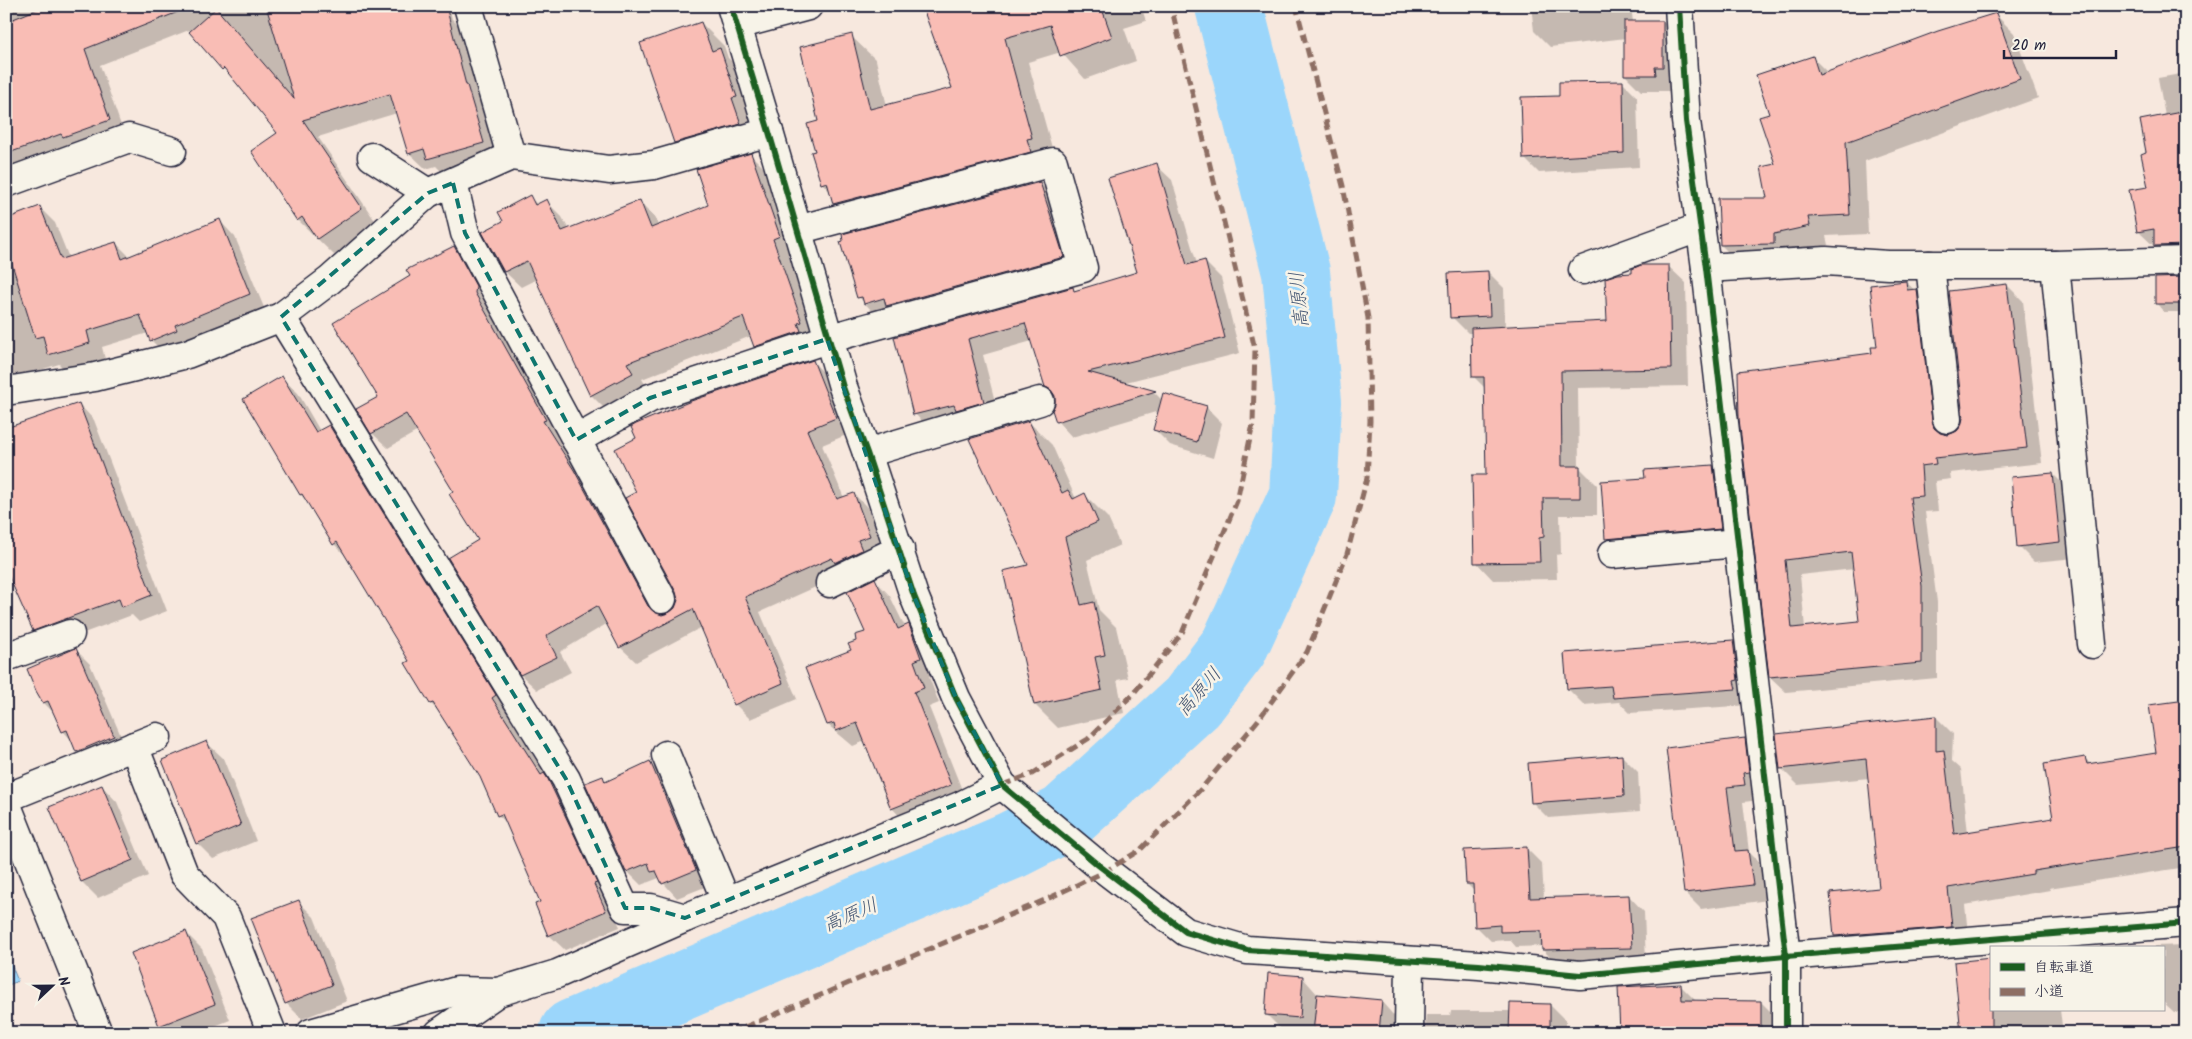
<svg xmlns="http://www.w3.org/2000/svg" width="2192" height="1039" font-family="Kalam,'Klee One',sans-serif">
<rect width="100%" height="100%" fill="#f7e8de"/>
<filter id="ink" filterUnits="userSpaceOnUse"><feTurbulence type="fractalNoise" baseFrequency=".02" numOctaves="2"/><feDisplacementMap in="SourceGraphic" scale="10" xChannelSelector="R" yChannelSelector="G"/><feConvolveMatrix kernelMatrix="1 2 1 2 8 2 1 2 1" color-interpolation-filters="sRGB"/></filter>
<g filter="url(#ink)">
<polygon fill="#9bd6fb" stroke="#6b8eae" points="6,952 18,981 6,986"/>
<g fill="#0003" fill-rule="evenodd">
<polygon points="6,6 449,6 452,19 463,30 499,159 445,175 436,166 426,169 409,153 397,113 318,137 378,225 334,255 298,220 253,151 279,134 240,86 189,30 100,65 125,137 6,177"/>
<polygon points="923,6 1141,6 1146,21 1124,28 1136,61 1085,79 1061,52 1028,62 1056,162 858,228 834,204 831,193 822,183 817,152 819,122 851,36 876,60 887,106 953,88"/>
<polygon points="1531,6 1631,6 1633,22 1663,22 1679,38 1671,91 1641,91 1625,75 1626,38 1550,47 1534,31"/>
<polygon points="1995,14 2014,33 2038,98 1865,161 1868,234 1826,236 1828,245 1740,264 1721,245 1768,199 1776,165 1771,115 1813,58 1828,73"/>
<polygon points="701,23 724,46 728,58 743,72 759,120 698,165 675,142"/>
<polygon points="2186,73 2186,267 2160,252 2138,231 2150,188 2147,153 2165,116 2158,78"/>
<polygon points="1623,83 1637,97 1639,167 1539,173 1524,158 1560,97"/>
<polygon points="751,155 767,171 795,252 788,255 817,338 771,362 755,346 751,336 642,379 648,389 607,411 591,395 537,279 521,287 505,272 484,232 504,222 529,197 538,205 546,201 562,217 569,230 639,201 655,217 659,226 710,206"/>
<polygon points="1156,165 1172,180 1197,264 1205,262 1221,278 1240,353 1122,383 1155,393 1162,400 1206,407 1222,423 1213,458 1170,445 1154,429 1159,411 1072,437 1057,421 1056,396 1046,386 1032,341 983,355 999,417 930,430 915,414 895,338 1072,288 1076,292 1138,273"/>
<polygon points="1040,183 1055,199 1079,273 874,313 859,297"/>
<polygon points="39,207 55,223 69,258 116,243 130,257 220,221 235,237 265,310 167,356 151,340 148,333 102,347 105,359 65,370 59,364 6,381 6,220"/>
<polygon points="454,247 469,262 491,303 490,309 560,435 557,437 589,486 659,615 670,614 676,608 679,600 637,493 813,362 828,377 851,433 822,445 844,498 854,494 869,509 884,551 847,573 760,612 797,699 750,719 735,704 702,627 636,662 620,647 608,623 560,652 571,672 537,690 521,675 450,559 480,540 455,492 418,431 388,448 372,433 380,397 411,276"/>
<polygon points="1668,266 1686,283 1688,386 1578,388 1579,467 1597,485 1597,515 1560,515 1561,554 1556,555 1557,579 1493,580 1476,562 1487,476 1486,389 1474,377 1473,333 1468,333 1452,317 1488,272 1504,288 1505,327 1608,322 1633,275"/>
<polygon points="2184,278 2186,312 2164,312 2157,304"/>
<path d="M1906 282 1932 306 1946 435 1957 433 1962 426 2007 285 2023 301 2042 463 1950 473 1951 479 1935 481 1938 511 1925 512 1937 602V678L1786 692 1770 677 1741 419 1873 354 1878 348ZM1854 569 1860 622 1805 628 1800 575Z"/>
<polygon points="282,378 298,393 320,431 329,426 344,442 510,711 507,713 548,779 560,791 620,927 565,950 549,935 541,903 508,824 498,815 481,777 442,714 431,704 410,661 348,558 334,544 308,502 301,495 245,400"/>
<polygon points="79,404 94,420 167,611 139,622 132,615 49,646 34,630"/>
<polygon points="1029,422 1052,445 1076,499 1085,495 1108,518 1120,545 1087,560 1099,610 1116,627 1128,678 1117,680 1124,713 1058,728 1035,705 1005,572 1030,566"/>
<polygon points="1713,466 1736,490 1743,552 1629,561 1606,538 1647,479"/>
<polygon points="2053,474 2069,490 2075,558 2034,562 2018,546"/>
<polygon points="875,580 890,596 905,627 908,626 924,641 936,674 929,677 939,703 929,707 966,800 907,824 892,808 865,741 853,746 828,725 852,650 867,632"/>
<polygon points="1733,641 1749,657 1751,705 1630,713 1619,702 1584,705 1568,689"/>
<polygon points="76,650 90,664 127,750 91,766 77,751 73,742 63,731 54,713 44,703 37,690"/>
<polygon points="2186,701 2186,907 2180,868 2049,888 2050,890 1965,905 1969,943 1853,953 1835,936 1880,889 1869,778 1798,785 1781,768 1936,717 1953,734 1952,761 1961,769 1968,833 2054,819 2085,758 2091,765 2157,754"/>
<polygon points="1744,739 1760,755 1760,800 1743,802 1749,852 1764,867 1768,900 1701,909 1685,893"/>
<polygon points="207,743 223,758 256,841 213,859 197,843"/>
<polygon points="1622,756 1638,772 1640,811 1548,818 1532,802"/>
<polygon points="650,763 664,777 710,885 677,898 659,878 641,885 627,871 602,778 607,782"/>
<polygon points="102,786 117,802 148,876 98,898 82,882 51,807"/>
<polygon points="1527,849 1542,864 1544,899 1629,896 1644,912 1646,963 1558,965 1543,950 1543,946 1516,947 1510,940 1491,941 1476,926 1474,891 1467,884"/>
<polygon points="298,901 314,917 347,1001 302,1019 286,1003"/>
<polygon points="186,933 202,949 230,1020 197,1033 168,1033 160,1025"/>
<polygon points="2186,945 2186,1012 2174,1012 2163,1002 2163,948 2155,948 2155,946"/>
<polygon points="1303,978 1319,996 1381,1001 1409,1033 1313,1033 1282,1030 1266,1014"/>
<polygon points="1681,986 1696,1001 1761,1002 1777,1018 1777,1033 1621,1033"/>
<polygon points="1550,1005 1566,1021 1566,1033 1425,1033 1426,1015 1450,1015 1451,1011 1511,1011"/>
<polygon points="1991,1010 2060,1010 2063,1033 1961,1033"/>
</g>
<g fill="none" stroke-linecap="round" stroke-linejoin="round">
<polyline stroke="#9bd6fb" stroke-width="68" points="573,1033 1012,845 1065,818 1192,702 1234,647 1303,496 1308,402 1296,272 1229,6"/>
</g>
<g fill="#f9bdb5" stroke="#22223b" fill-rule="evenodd">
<polygon points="45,6 188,6 188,8 85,49 110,120 63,137 61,134 6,154 6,22"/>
<polygon points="266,6 446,6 466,85 467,85 484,143 427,159 424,149 408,154 390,94 303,120 362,208 317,239 302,217 297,221 251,151 277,133 224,68 222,70 189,32 216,8 294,99"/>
<polygon points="922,6 1101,6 1112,37 1060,56 1050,25 1005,38 1032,138 1027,139 1031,152 833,204 827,182 821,184 811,152 815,151 807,124 818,121 800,47 852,34 870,109 952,88"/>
<polygon points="1996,13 2020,79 1846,142 1850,215 1808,217 1810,226 1774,234 1774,244 1720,245 1718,198 1767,198 1761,167 1775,164 1759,117 1769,114 1756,75 1813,56 1819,75 1938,31"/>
<polygon points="1624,21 1663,21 1663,67 1655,67 1656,75 1624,75"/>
<polygon points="701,22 712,51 720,48 737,97 732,98 741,124 674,143 640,43"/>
<polygon points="1623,81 1624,153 1523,159 1521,97 1559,96 1559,82"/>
<polygon points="2186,111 2186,245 2154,246 2154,229 2137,232 2129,190 2148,187 2141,154 2146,152 2140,120"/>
<polygon points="751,153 780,236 773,239 802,322 798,323 801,331 754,347 743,317 627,363 633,373 590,396 527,261 504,272 482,232 503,221 498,212 530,195 535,205 547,199 562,231 640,200 651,228 708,205 696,169"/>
<polygon points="1157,163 1187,265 1205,260 1225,338 1088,372 1156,391 1056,422 1052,410 1055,404 1055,396 1051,390 1045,387 1025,323 968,339 984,402 956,410 954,405 913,415 894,337 1073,287 1074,291 1137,272 1108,178"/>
<polygon points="1040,182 1064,257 886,306 884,298 864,304 862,297 857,298 840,242 843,241 842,234"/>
<polygon points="40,206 61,259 116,242 122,259 220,219 250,294 175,325 177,330 150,341 140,315 87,331 90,343 48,355 43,336 35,338 6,245 6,219"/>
<polygon points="454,246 476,286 475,293 546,420 543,421 574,470 648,606 654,612 662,615 670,612 675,608 678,600 676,592 625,498 636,492 615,449 636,438 631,427 636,424 691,401 813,360 836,418 807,430 837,499 854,493 870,536 858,540 862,550 835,563 832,558 745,597 783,683 734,705 693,609 619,648 597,606 546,636 557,657 520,675 448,558 478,540 449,494 453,491 406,414 371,434 356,409 378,397 333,323 410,276 406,270"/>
<polygon points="1641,265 1669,265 1671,369 1561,371 1562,466 1580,466 1580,498 1543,498 1544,537 1539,538 1540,562 1474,563 1472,475 1486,475 1484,377 1472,377 1471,328 1607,321 1605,278 1618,274 1632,273 1632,269"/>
<polygon points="1488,271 1490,316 1450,318 1448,273"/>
<polygon points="2185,277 2185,304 2155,304 2155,278"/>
<path d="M1906 281 1907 290 1917 289 1932 421 1934 428 1940 433 1948 435 1957 431 1961 426 1963 418 1949 291 2007 284 2027 448 1935 458 1936 464 1921 466 1923 496 1910 497 1922 586V663L1769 677 1739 419 1738 371 1872 353 1871 347H1877L1870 285ZM1851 552 1859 621 1792 628 1785 560Z"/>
<polygon points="282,376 316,432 329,425 493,690 496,695 492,698 541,775 544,773 548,779 597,883 594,884 606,911 548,936 535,904 540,902 502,814 497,816 480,777 433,703 430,704 405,663 409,661 337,542 333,545 302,494 300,495 243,399"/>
<polygon points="1163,393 1207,406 1197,442 1153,430"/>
<polygon points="79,403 152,595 122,607 119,599 33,631 6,570 6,428"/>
<polygon points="1029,421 1062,493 1068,490 1073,499 1085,493 1098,522 1065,537 1081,605 1094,602 1105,655 1095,657 1102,690 1034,705 1003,571 1028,565 969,439"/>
<polygon points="1713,465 1721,529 1605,539 1601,481 1645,478 1644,470"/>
<polygon points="2053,473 2060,542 2017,547 2011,477"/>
<polygon points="875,578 898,629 909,624 911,630 921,658 914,661 924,688 914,692 951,785 891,809 857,723 836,731 834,723 827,725 805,668 851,650 848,644 856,641 855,635 865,632 847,592"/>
<polygon points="1733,640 1738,680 1734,681 1736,689 1613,698 1611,686 1567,689 1564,653"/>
<polygon points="76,648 114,736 76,752 67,730 62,732 48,701 43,703 36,691 27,669"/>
<polygon points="2186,700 2186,847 2033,871 2033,874 1948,888 1952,927 1834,936 1830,893 1879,888 1866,759 1780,769 1776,734 1936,716 1936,751 1944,750 1954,834 2053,818 2044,764 2085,757 2087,764 2156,753 2149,705"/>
<polygon points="1745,738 1749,772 1743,773 1745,785 1727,787 1735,851 1748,850 1753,885 1684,893 1666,748"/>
<polygon points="207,741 241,825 196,844 162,760"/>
<polygon points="1622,755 1624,796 1531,803 1528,763"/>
<polygon points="650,761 696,870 662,884 656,871 651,872 648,863 626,872 585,783 603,776 605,782"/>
<polygon points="102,785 133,860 81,882 49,807"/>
<polygon points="1527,847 1530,898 1629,895 1632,948 1542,950 1541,931 1500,932 1500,925 1475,927 1473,884 1466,884 1464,850"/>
<polygon points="299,900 332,985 285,1004 251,918"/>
<polygon points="186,931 215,1004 159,1026 131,953"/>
<polygon points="1991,958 1991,1033 1961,1033 1954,962"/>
<polygon points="1268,973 1303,976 1300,1018 1265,1015"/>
<polygon points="1681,984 1682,1000 1761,1001 1761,1033 1620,1033 1618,987"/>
<polygon points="1317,994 1382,1000 1379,1033 1313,1033"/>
<polygon points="1510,1003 1550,1004 1550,1033 1509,1033"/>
</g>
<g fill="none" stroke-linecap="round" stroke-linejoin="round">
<defs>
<g id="minor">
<polyline points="468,6 511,156"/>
<polyline points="731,6 769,132 843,387 867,453 914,596 956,698 1002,785 1097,864 1186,932 1247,950 1479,965 1580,975 1786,956 2186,923"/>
<polyline points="1679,6 1686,121 1706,268 1786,956 1786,1033"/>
<polyline points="737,25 808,6"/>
<polyline points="372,157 428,193"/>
<polyline points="6,183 129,138 172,151"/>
<polyline points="453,183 465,233 662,599"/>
<polyline points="1930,265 1947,419"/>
<polyline points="2055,265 2092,644"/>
<polyline points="1706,268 1826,261 1888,265 2055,265 2186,261"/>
<polyline points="1583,270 1701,227"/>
<polyline points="281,317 566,779 625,908 651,908 685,918"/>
<polyline points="6,391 95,377 187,354 281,317 330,280 428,193 511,156 609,170 654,165 769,132"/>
<polyline points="576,440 650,398 827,339 1083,268 1053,162 797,230"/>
<polyline points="867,453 1040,401"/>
<polyline points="1612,554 1738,543"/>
<polyline points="830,583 900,549"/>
<polyline points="6,657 70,634"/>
<polyline points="134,746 184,874 226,917 272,1033"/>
<polyline points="666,755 726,901"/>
<polyline points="6,798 157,737"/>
<polyline points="6,803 98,1033"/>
<polyline points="311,1033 457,991 498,992"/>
<polyline points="439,1033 498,992 557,974 685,918 960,806 1002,785"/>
<polyline points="1409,1033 1410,961"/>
</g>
</defs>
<use href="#minor" stroke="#22223b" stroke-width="31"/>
<use href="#minor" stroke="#f7f3e8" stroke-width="28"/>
<g stroke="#8d6e63" stroke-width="5" stroke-dasharray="10 5" stroke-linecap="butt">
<polyline points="1002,785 1032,774 1088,739 1133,694 1182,633 1237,501 1253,424 1255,349 1171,6"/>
<polyline points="731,1033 1045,900 1106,871 1140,850 1201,789 1259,719 1307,652 1347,554 1367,478 1370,421 1368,318 1343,186 1296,6"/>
</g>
<defs>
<g id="cycleway">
<polyline points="731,6 769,132 843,387 867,453 914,596 956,698 1002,785 1097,864 1186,932 1247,950 1479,965 1580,975 1786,956 2186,923"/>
<polyline points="1679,6 1686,121 1706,268 1786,956 1786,1033"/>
</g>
</defs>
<use href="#cycleway" stroke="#f7f3e8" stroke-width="9"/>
<use href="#cycleway" stroke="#1b5e20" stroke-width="6"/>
</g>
</g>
<path fill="none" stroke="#0f766e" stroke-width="4" stroke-dasharray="10 6" stroke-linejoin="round" d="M453 183 465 233 576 440 650 398 827 339 914 596 956 698 1002 785 685 918 651 908H625L566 779 281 317 428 193Z"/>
<g text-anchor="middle" stroke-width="5" stroke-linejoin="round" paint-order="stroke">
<g font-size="19" font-style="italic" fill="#465875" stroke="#f7f3e8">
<text transform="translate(1298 300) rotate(-96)" y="7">高原川</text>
<text transform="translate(1198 691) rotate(-49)" y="7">高原川</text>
<text transform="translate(850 914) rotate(-23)" y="7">高原川</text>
</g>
</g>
<rect width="2192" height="1039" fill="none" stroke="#f7f3e8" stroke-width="25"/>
<rect x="12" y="12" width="2167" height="1014" fill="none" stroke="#22223b" stroke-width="2" filter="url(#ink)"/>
<rect x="1990" y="946" width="175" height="65" fill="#f7f3e8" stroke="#a29fa3"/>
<rect x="2000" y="963" width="25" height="8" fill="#1b5e20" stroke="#a29fa3"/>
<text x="2034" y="972" font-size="15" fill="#22223b">自転車道</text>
<rect x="2000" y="988" width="25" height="8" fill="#8d6e63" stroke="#a29fa3"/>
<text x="2034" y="996" font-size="15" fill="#22223b">小道</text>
<g transform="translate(52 986) rotate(68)" stroke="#f7f3e8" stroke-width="4" paint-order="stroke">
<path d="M0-4L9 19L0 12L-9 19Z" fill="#22223b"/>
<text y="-8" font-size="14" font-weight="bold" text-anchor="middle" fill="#22223b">N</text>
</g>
<path d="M2004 50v8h112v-8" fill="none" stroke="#22223b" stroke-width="2.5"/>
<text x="2012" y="50" font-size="15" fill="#22223b" stroke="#f7f3e8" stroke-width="4" paint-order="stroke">20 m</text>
</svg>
